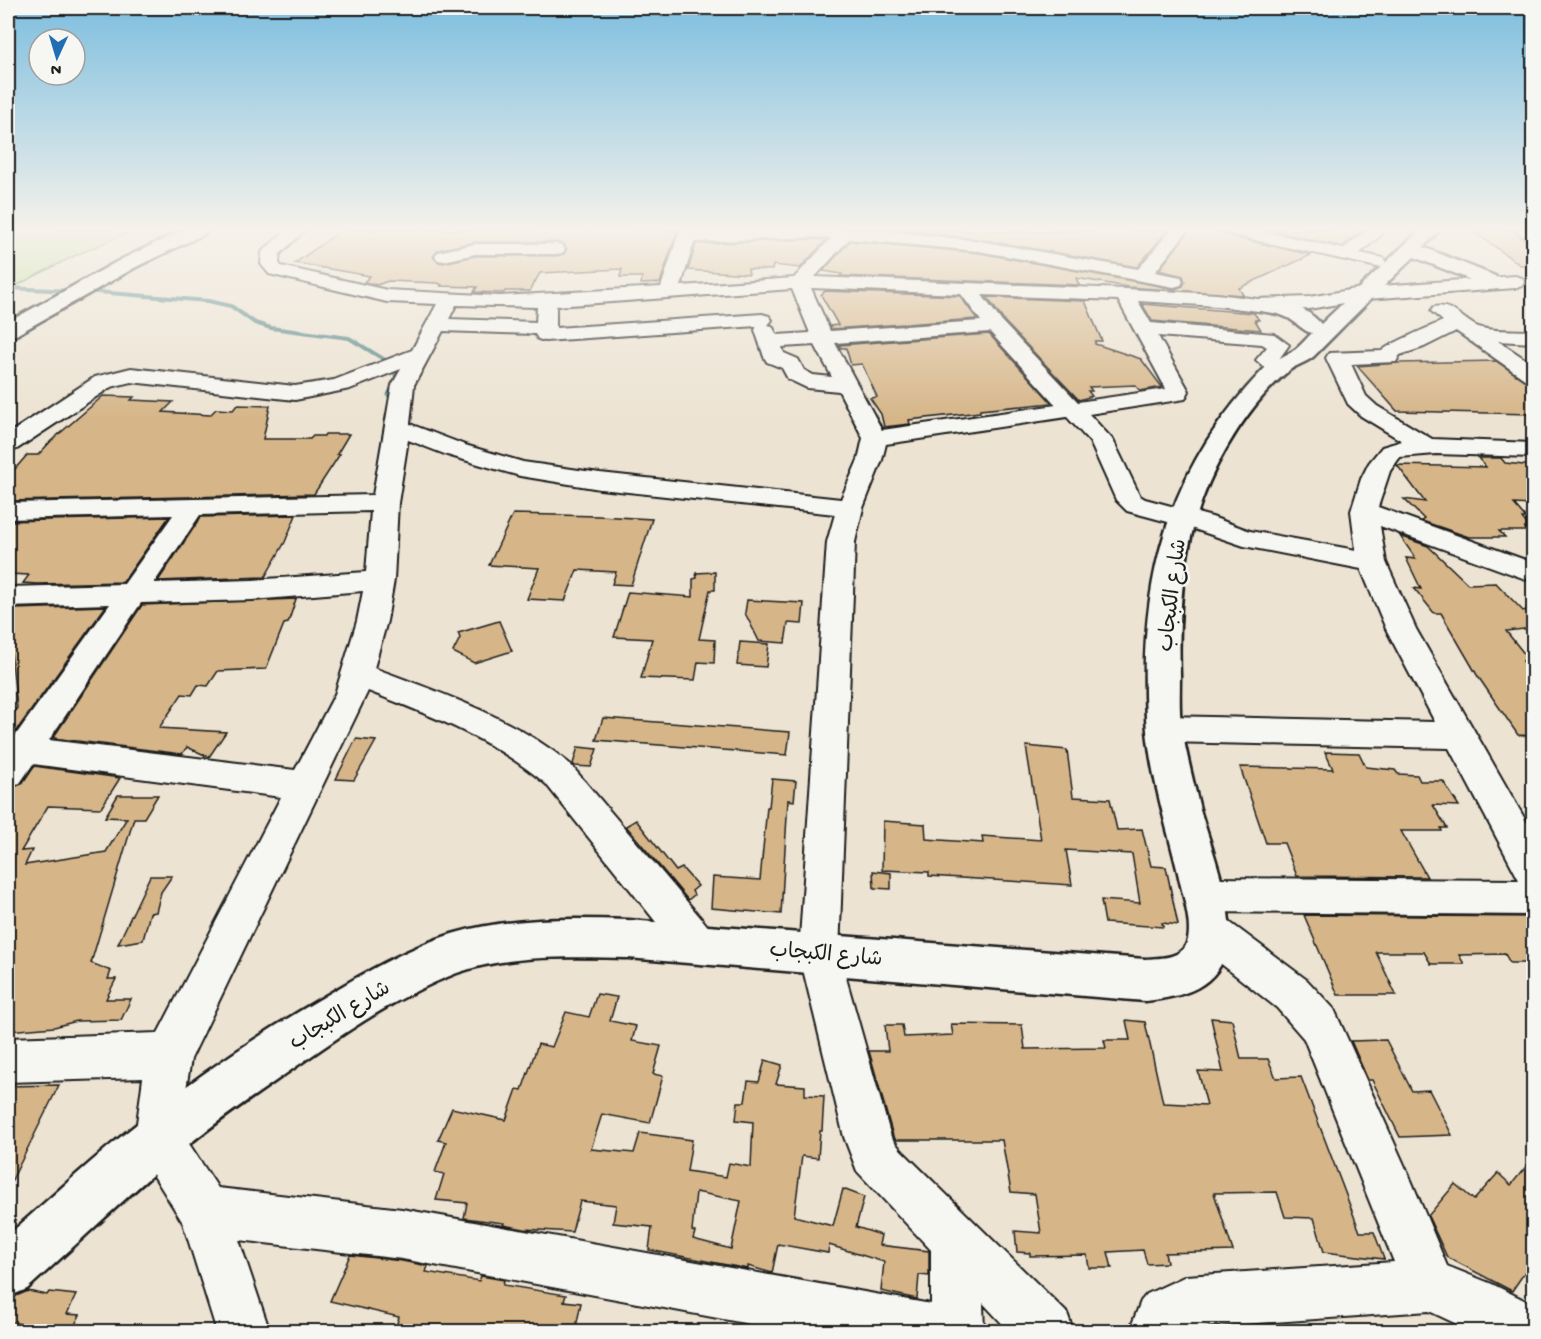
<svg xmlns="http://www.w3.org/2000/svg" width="1541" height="1339" font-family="'Gochi Hand','Playpen Sans Arabic',sans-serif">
<rect width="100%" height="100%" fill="#ece3d2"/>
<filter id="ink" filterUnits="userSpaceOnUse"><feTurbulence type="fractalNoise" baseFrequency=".0167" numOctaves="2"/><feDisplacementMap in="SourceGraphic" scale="12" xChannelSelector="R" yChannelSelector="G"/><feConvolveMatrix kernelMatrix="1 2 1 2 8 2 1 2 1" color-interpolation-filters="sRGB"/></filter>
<g filter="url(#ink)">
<polygon fill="#bbde98" stroke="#6c7d5a" stroke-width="1.5" points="8,230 133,230 72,257 8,290"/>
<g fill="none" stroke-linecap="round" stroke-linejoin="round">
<g stroke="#568689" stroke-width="4">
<polyline points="8,288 74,291"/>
<polyline points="85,291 208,301 231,306 255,323 271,328 349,338 390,363"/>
</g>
<polyline stroke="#568689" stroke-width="5" points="389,395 396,380 396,367"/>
</g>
<g fill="#d6b689" stroke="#1c1c1c" stroke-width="1.5" fill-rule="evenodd">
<path d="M342 230H661L677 231 660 283 641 284 642 277H620L622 269 540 273 530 291H505L504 293 474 292 477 287 441 286 442 285 438 283 388 281 377 285 364 282 370 276 295 263ZM475 242H556L564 244 567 249 564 254 556 256H475L444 263 438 262 433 257 438 250Z"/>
<polygon points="901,230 1018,232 1168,230 1137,267 979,239"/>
<polygon points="1190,230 1212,230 1233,237 1311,255 1239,288 1243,295 1128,287 1076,278 1079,285 840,276 842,274 823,271 850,241 979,253 1175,289 1183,286 1185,282 1183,276 1159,270"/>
<polygon points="1270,230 1363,230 1342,247"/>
<polygon points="1472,230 1514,230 1526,242 1533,243 1533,265 1520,265"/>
<polygon points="812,239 826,240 800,268 773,265 772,270 748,269 749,274 688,270 696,244"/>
<polygon points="825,291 960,296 977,319 831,329 830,326 838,325 821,295"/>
<polygon points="987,297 1085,301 1102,341 1095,341 1095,344 1141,359 1162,387 1140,391 1135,385 1089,387 1092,391 1088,391 1092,396 1079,400 1004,321"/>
<polygon points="1142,304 1254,313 1259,320 1255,320 1261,330 1152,321"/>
<polygon points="989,334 1052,403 980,410 980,412 909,420 910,424 884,427 881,414 870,398 877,397 862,364 851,365 846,348 841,348 839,345"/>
<polygon points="1496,361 1533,386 1533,414 1397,411 1357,366 1398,363"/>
<polygon points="103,396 134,397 131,400 173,402 163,412 210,415 216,409 233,410 237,405 270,406 263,439 310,439 313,436 324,436 325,434 349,434 337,454 340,454 314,494 8,501 8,477 27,455 38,455 51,441"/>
<polygon points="1478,458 1501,458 1505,463 1533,466 1533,505 1514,504 1526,518 1522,518 1530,528 1525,528 1527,531 1499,531 1505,537 1469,537 1422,521 1424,519 1404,499 1425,502 1397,465 1486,467"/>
<polygon points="513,514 598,516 652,519 631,585 612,584 616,572 577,570 565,601 527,599 539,568 489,565"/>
<polygon points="296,515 285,542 265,577 158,581 201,517"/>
<polygon points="169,517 123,582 37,584 23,583 29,575 8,574 8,521"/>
<polygon points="1400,536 1428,546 1468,584 1496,583 1523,611 1526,610 1533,617 1533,628 1506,631 1530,661 1523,661 1533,674 1533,736 1518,735 1477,675 1441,613 1434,613 1414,588 1421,589 1406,558 1416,559"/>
<polygon points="715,572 715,590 710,590 699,639 715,640 714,663 698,662 695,680 641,678 652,639 614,637 628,592 693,597 693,579 697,578 696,573"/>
<polygon points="296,599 288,623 284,624 266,669 218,671 208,686 198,685 192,695 182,694 159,728 226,732 209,757 187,747 182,754 53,738 142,605"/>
<polygon points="747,600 804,603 802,624 788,623 785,643 759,641 745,613"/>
<polygon points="106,606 14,734 8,733 8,721 17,708 11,652 8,657 8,617 14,609"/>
<polygon points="499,621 512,651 474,663 453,652 460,638 458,633"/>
<polygon points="740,642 769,644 766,667 737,665"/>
<polygon points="603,718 790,732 787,755 596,740"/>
<polygon points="356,739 376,741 354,780 336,779"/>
<polygon points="1026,746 1067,750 1073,797 1110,799 1117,830 1142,829 1151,866 1166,867 1178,925 1162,923 1163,927 1105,923 1101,900 1140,903 1132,854 1066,850 1072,885 929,876 929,872 882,870 883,821 925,824 926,839 983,843 982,836 1041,840"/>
<polygon points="578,747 597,749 591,767 575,766 573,764"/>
<polygon points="1325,752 1359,753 1366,767 1395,770 1398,774 1417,775 1420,781 1443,781 1459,806 1433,805 1447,828 1441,828 1442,831 1401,831 1427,877 1297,876 1284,843 1266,843 1240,767 1333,769"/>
<polygon points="34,766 120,778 101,808 48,806 21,851 32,850 25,865 106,852 127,818 105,817 118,795 158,795 144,818 134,818 91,963 111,971 108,979 116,979 106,999 131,999 121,1020 77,1021 54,1027 8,1031 8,789 22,784"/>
<polygon points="772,779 796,781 794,801 788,800 781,914 711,908 713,877 760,880 767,807 769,807"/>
<polygon points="636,820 676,871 682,868 698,886 692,891 694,895 688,900 626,826"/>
<polygon points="873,871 891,873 891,889 874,888"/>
<polygon points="150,876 172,876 161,892 156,912 150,913 143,940 118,944"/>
<polygon points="1304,915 1533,917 1533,963 1510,963 1505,954 1459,955 1464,964 1431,964 1424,952 1376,952 1396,995 1338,995"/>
<path d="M597 994 617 997 610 1021 636 1026 632 1041 661 1046 653 1074 663 1076 650 1123 602 1114 591 1149 634 1153 640 1133 692 1140 687 1171 726 1177 729 1163 751 1167 753 1122 736 1120 738 1102H745L748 1081 759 1082 765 1060 782 1065 776 1084 805 1086V1095L824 1096 822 1131H820L818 1158 802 1156 794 1216 833 1226 843 1189 864 1197 856 1227 881 1235 879 1245 929 1251V1276L919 1275 917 1299 881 1291 884 1262 829 1245 828 1253 778 1244 772 1273 748 1266V1269L649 1250 652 1227 613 1223 616 1205 580 1201 572 1232 524 1229 503 1225 504 1223 464 1218 467 1203 436 1200 444 1174 435 1172 446 1142 438 1140 452 1108 506 1120 517 1089 522 1090 538 1044 552 1047 566 1012 589 1017ZM696 1192 741 1201 731 1249 693 1239 695 1232 692 1231Z"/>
<polygon points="1211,1018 1232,1020 1241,1059 1268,1059 1276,1078 1301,1077 1360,1232 1374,1232 1384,1259 1324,1252 1314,1218 1285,1217 1277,1192 1214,1193 1233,1251 1165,1253 1167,1263 1147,1264 1143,1250 1108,1252 1112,1268 1089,1268 1087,1255 1030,1256 1030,1253 1017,1252 1015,1231 1041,1233 1035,1194 1011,1192 1002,1140 896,1140 893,1136 869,1051 888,1051 885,1025 902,1025 904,1037 953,1035 951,1024 1022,1025 1025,1049 1106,1048 1104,1040 1130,1040 1126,1020 1145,1022 1163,1103 1207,1105 1198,1071 1223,1072"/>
<polygon points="1386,1040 1412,1091 1429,1090 1452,1135 1400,1137 1372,1080 1368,1080 1351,1041"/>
<polygon points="59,1085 8,1188 8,1086"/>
<polygon points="1533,1158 1533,1260 1512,1291 1447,1257 1428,1216 1455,1184 1474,1200 1498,1173 1511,1185"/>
<polygon points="350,1255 402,1261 428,1266 426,1272 479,1281 481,1276 504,1280 503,1285 566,1295 564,1301 581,1303 575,1332 488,1332 455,1328 454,1332 394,1332 399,1317 330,1301"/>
<polygon points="28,1291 47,1295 49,1292 76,1295 67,1314 80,1315 71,1332 46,1330 8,1321 8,1310 16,1296"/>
</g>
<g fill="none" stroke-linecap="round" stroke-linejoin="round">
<defs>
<g id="minor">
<path d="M286 230H305L280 254 279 263 281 266 387 290 500 296 661 287 680 230H877L979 241 1138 269 1171 230H1188L1155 272 1181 277 1183 281 1181 285 1174 287 979 251 849 239 815 277 1125 289 1217 294 1258 299 1309 297 1367 287 1515 276 1522 278 1524 282 1522 286 1515 288 1367 299 1309 309 1258 311 1217 306 1138 301 1151 323 1274 334 1289 345 1279 359 1290 368 1287 373 1279 374 1271 373 1256 360 1267 347 1262 344 1158 336 1189 391 1185 399 1089 414 1113 440 1140 496 1145 499 1212 517 1250 531 1356 550 1351 511 1361 479 1369 463 1382 447 1402 441 1361 416 1348 404 1326 358 1329 353 1382 351C1386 345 1432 326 1443 321L1431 311 1434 307C1451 303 1462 319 1476 326 1488 332 1519 330 1534 331V343L1498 341 1534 365V381L1526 380 1456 331 1424 347 1400 355 1396 362 1351 364 1366 396 1377 406 1432 439 1534 443V457L1436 454 1400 457 1390 471 1378 507 1534 563V582L1380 526 1386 562 1416 629 1534 835V915L1204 912 1190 907 1185 895 1190 883 1204 878 1519 880 1449 748 1165 742 1153 738 1148 729 1153 720 1165 716 1435 722 1386 629 1361 569 1244 546 1194 529 1127 511 1116 500 1090 442 1067 417 886 444 882 460 863 508 855 542 839 953 891 1137 901 1150 1067 1313 1074 1332H1010L983 1303 984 1332H793L402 1259 239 1240 270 1332H217L183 1223 141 1155 135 1138 143 1078 8 1082V1038L158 1033 281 797 33 764 20 783 8 787V735L15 736 110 604 8 607V587L124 584 173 515 8 519V503L373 495 392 385 401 369 350 389 295 400 131 382 111 387 17 449 8 451V434L95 377 131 368 295 386 334 380 412 350 437 304 387 302 269 274 261 264 262 252ZM812 237 831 238 794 278 681 286 694 242ZM811 288 961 294 981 321 830 331ZM792 289 810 333 777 335 772 326 768 325 772 320 769 316 762 314 556 328V306ZM982 295 1118 300 1166 389 1078 402 1002 322ZM456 305 537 307 536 322 449 319ZM757 326 755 330 764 357 767 362 782 368 788 379 807 388 839 391 863 438 858 460 841 499 600 473 523 462 465 445 410 424 414 385 443 331 535 334 538 339 545 341ZM990 332 1056 405 882 430 835 343ZM815 345 832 377 813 375 804 370 798 359 784 353 782 347ZM408 440 447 455 520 476 600 489 835 514 827 542 799 953 844 1137 857 1171 931 1250V1304L402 1209 218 1188 182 1133 185 1095 191 1059 368 691C432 716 493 739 546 784L683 956 697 962 711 956 717 943 711 930 570 764C512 717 444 694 374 668L387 621 394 580 398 503ZM371 511 366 572 252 580 154 583 200 515ZM363 591 357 621 335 694 295 770 49 740 141 603 252 600Z"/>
<polygon points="1225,230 1258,230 1343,249 1367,230 1381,230 1383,233 1360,253 1383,258 1386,262 1383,266 1377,267 1233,235"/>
<polygon points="1517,230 1534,230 1534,241 1528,240"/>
<polygon points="475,244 556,244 562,245 565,249 562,253 556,254 475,254 444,261 438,260 435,256 438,252"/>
<polygon points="1210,913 1224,918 1307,980 1334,1009 1411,1180 1447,1266 1492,1284 1534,1305 1534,1332 1474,1332 1429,1311 1188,1328 1184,1332 1129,1332 1141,1301 1147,1294 1186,1276 1394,1262 1304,1039 1277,1008 1196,944 1190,931 1196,918"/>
</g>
<g id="major">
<polygon points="183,230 207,230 204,234 136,267 16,335 8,336 8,322 122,259"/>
<path d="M1420 230H1440L1423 247 1495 276 1498 280 1495 284H1481L1414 257C1380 289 1347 323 1314 356 1306 363 1295 365 1287 372 1250 404 1219 454 1202 500 1182 555 1178 616 1180 675 1180 691 1179 708 1181 724 1186 753 1193 781 1200 809 1210 844 1236 912 1228 945 1219 988 1183 997 1145 1001L628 958C574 957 508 954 457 973 402 994 351 1028 304 1061 260 1092 216 1121 176 1155 124 1198 76 1245 27 1289L8 1297V1235C52 1197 95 1156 142 1120 199 1075 260 1034 322 998 362 974 408 948 452 934 509 917 569 918 628 920L1145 959C1158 958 1179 959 1186 945 1190 938 1189 925 1188 918 1186 903 1181 888 1178 873 1166 823 1149 770 1146 718 1138 583 1167 470 1262 371 1272 360 1284 357 1296 349 1301 345 1307 338 1312 333 1302 331 1296 321 1286 317 1275 312 1262 312 1251 309L1248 305 1251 301C1274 295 1306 306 1321 324Z"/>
</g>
</defs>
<use href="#minor" stroke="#1c1c1c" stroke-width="4"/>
<use href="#major" stroke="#1c1c1c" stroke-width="5"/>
<use href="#minor" fill="#f6f6f2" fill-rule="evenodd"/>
<use href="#major" fill="#f6f6f2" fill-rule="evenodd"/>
</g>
</g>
<linearGradient id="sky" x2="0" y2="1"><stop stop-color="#7dbedf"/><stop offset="0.55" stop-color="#f6f2eb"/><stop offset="1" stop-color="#f6f2eb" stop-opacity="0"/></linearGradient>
<rect width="1541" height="418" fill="url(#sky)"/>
<g text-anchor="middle" stroke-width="5" stroke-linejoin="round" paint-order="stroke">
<g font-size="21" fill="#1c1c1c" stroke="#f6f6f2">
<text transform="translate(1171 595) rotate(-83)" y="7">شارع الكبجاب</text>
<text transform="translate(826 953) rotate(5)" y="7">شارع الكبجاب</text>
<text transform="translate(339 1014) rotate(-31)" y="7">شارع الكبجاب</text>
</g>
</g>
<rect width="1541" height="1339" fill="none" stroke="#f6f6f2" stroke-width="30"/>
<rect x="15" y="15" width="1511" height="1309" fill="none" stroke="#1c1c1c" stroke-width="2" filter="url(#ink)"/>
<g transform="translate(57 57) rotate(184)"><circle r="28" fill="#f6f6f2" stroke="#9f9f9c" stroke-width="1.5"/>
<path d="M0-4.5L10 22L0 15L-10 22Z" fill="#1f6fb2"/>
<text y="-9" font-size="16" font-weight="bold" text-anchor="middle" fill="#1c1c1c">N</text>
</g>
</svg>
